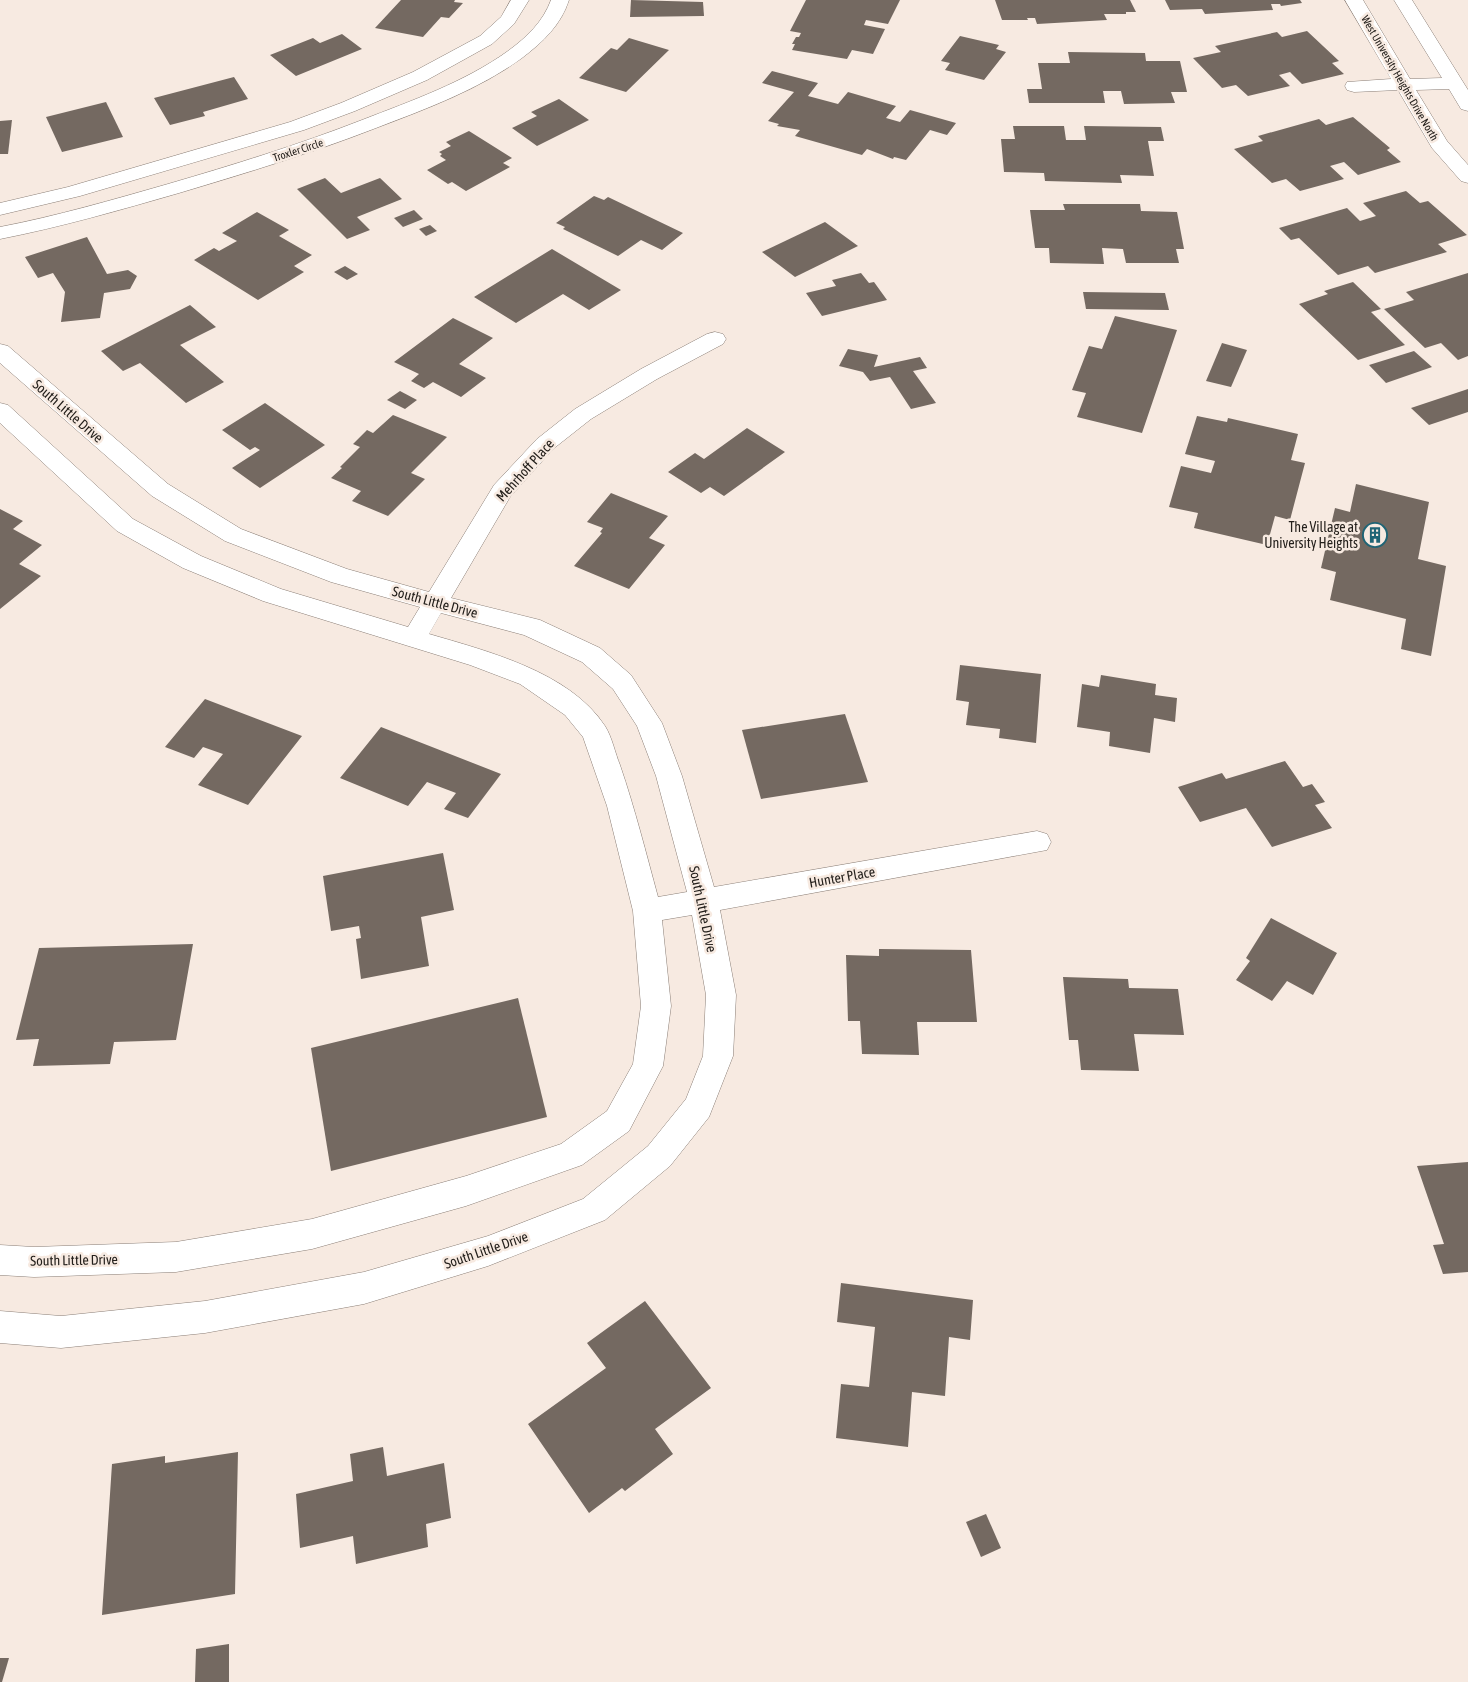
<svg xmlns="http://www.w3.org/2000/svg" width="1468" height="1682" font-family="'Asap Condensed',sans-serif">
<rect width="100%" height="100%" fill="#f7eae1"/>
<g fill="#746961">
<polygon points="401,0 455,0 454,2 463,3 449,18 441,17 423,37 375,28"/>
<polygon points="631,0 703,2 704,16 630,17"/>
<polygon points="806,0 900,0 888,24 866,20 864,25 885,29 873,54 852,50 847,59 792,50 795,44 792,44 796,37 799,37 801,33 790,31"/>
<polygon points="995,0 1130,0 1136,12 1126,12 1126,14 1104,14 1107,20 1037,24 1035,18 1027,18 1028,20 1002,20"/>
<polygon points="1165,0 1300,0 1302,3 1281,6 1280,4 1271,4 1273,10 1205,14 1202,9 1170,10"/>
<polygon points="1307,31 1339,61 1332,63 1344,74 1302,84 1290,72 1279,75 1290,86 1248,96 1236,85 1222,88 1193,58 1221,52 1215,46 1277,32 1282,37"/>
<polygon points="342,34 362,49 296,76 270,55 313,38 320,43"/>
<polygon points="960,36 999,45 996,49 1006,52 984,80 945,70 950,63 941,61"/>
<polygon points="629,38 669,50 626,92 579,78 611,48 617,50"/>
<polygon points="1068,52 1145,53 1146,61 1180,61 1187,92 1171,92 1175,103 1124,104 1121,91 1103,91 1105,103 1029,103 1027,89 1042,89 1038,63 1070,63"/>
<polygon points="772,71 818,83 808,96 838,104 848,92 896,106 886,118 900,122 910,110 956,123 947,135 930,130 906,160 894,157 893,159 867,149 862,155 795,136 800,130 777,126 779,124 768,121 794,92 762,83"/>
<polygon points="234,77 248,99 203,112 205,116 170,125 154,98"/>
<polygon points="559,99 589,120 537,146 512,128 537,116 531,112"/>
<polygon points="106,102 123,137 62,152 46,117"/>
<polygon points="1353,117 1390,148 1387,150 1401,162 1358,175 1344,162 1330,166 1344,179 1300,191 1286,179 1272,183 1234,149 1263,141 1258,136 1319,119 1326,125"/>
<polygon points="12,120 8,154 0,154 0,121"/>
<polygon points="1013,126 1064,126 1066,140 1086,140 1084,126 1161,127 1164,141 1148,141 1154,176 1120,175 1122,183 1045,181 1044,173 1004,172 1001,139 1015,139"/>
<polygon points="469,131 512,158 503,163 510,167 466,191 452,182 448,184 427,170 446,160 440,156 442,154 439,152 451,146 446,142"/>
<polygon points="325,178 341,193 380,178 402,199 357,217 370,230 347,239 297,189"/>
<polygon points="1406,191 1420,203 1428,201 1467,235 1438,244 1447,252 1375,273 1368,266 1338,275 1299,238 1291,240 1279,228 1347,208 1360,221 1376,216 1363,203"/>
<polygon points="594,196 604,200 608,197 683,233 662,250 641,240 618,256 563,229 565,227 556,223"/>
<polygon points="1063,204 1140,204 1141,211 1177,212 1184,249 1176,249 1179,263 1126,263 1123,249 1102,248 1104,264 1050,263 1049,248 1035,248 1030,210 1065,210"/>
<polygon points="414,210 423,219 403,227 394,218"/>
<polygon points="257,212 289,230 279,236 312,255 294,266 304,272 258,300 194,260 214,248 219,251 237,241 222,233"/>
<polygon points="825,222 858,246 795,277 762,252"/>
<polygon points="430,225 437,231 426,236 419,229"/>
<polygon points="87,237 107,274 128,270 137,276 130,289 104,293 100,318 61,322 65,292 53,273 38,278 25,257"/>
<polygon points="552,249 621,290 589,310 563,294 516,323 474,297"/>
<polygon points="345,266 358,274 347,280 334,272"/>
<polygon points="861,273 869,283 874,282 887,300 822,316 806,293 836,286 832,280"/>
<polygon points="1468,273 1468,356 1458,360 1441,343 1425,348 1384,309 1414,300 1406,292"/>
<polygon points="1353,282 1381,309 1371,312 1405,345 1358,360 1299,304 1328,294 1324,291"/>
<polygon points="1083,292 1165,293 1169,310 1086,309"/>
<polygon points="190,305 216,327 180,345 224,382 186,403 140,363 123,371 101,351"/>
<polygon points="1115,316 1177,330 1142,433 1077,417 1086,393 1072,390 1089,346 1102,349"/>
<polygon points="453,318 493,338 459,364 486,378 461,397 433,382 424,388 411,381 419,374 394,362"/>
<polygon points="1222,343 1247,350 1231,387 1206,381"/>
<polygon points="848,349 878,355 874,367 920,357 927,368 913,371 936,403 911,409 890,377 870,381 863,372 839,366"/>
<polygon points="1414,351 1432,367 1386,383 1369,365"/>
<polygon points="1468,389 1468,412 1429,425 1411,408"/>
<polygon points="400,391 417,400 405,409 387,400"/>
<polygon points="265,403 325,445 260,488 232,468 260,450 255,447 250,450 222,430"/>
<polygon points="393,415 447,437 411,473 425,479 388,516 352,501 361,491 331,478 342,468 340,467 360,447 353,444 367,430 373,433"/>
<polygon points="1197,416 1227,422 1228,418 1298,434 1291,460 1305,463 1290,520 1275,516 1267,545 1194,528 1198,513 1169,507 1181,466 1211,473 1215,461 1185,454"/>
<polygon points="747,428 785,452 724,496 710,487 701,493 668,472 695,453 704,459"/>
<polygon points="1356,484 1429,502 1418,559 1446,566 1431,656 1401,649 1406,619 1330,600 1336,572 1321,568 1335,508 1350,512"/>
<polygon points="611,493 668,516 649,538 665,545 629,589 574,566 602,533 600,532 603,528 587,522"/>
<polygon points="0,509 23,521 13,529 42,545 19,564 41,576 0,609"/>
<polygon points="960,665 1041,674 1036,743 999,738 1000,729 966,725 969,702 956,700"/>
<polygon points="1101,675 1156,684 1155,695 1177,698 1175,722 1154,718 1150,753 1109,746 1110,732 1077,727 1082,684 1099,687"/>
<polygon points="205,699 302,736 248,805 198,785 223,754 203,747 194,758 165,747"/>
<polygon points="845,714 868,782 761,799 742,730"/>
<polygon points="381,727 501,774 468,818 444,809 456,793 427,782 408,806 340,778"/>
<polygon points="1285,761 1303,787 1312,784 1325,802 1315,805 1332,828 1272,847 1246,808 1200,822 1178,787 1222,773 1226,779"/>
<polygon points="443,853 454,910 421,917 429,966 361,979 356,939 361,938 359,926 331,931 323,876"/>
<polygon points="1271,918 1337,953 1313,995 1287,981 1272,1001 1236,980 1250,961 1246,958"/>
<polygon points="193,944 176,1040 114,1042 110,1064 33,1066 39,1039 16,1040 39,948"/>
<polygon points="879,949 971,950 977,1022 917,1022 919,1055 862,1054 860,1021 848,1021 846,955 879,956"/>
<polygon points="1063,977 1128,979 1129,988 1178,989 1184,1035 1134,1034 1139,1071 1081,1070 1078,1040 1069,1040"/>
<polygon points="518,998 547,1117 331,1171 311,1048"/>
<polygon points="1468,1162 1468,1272 1443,1274 1433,1245 1444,1244 1417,1166"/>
<polygon points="841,1283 973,1300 970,1340 949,1337 945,1396 912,1392 908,1447 836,1438 841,1384 869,1387 875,1327 837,1322"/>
<polygon points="645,1301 711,1388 655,1429 673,1454 625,1491 622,1488 589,1513 528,1424 606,1368 587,1343"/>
<polygon points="383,1447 387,1476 444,1463 451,1518 426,1524 428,1547 356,1564 353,1536 300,1548 296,1494 353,1481 350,1454"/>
<polygon points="238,1452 235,1594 102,1615 112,1464 165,1456 165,1463"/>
<polygon points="986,1514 1001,1548 981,1557 966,1522"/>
<polygon points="229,1644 229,1682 195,1682 196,1649"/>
<polygon points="0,1658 9,1658 2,1682 0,1682"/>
</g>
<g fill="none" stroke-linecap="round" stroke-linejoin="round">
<defs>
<g id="minor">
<polygon points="511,0 529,0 514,24 492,44 427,80 355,111 304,130 80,196 0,215 0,203 68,187 290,122 341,103 413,72 480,36 501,17"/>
<path d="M551 0H569C561 25 543 42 522 58 480 89 426 109 376 128 312 153 246 173 179 193 120 210 61 227 0 239V227C57 216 112 200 168 184 233 165 298 145 362 120 411 101 465 82 508 51 527 37 543 22 551 0Z"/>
<polygon points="1345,0 1363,0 1410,79 1442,78 1394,0 1412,0 1468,90 1468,111 1461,109 1449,89 1416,90 1447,141 1468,165 1468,183 1461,181 1432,148 1398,90 1354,92 1347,90 1345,86 1347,82 1391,79"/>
<path d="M715 332 723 334 726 339 723 344 657 379 591 419 553 449 510 497 451 598 540 620 600 648 631 675 662 723 682 776 714 887 1037 831 1047 834 1051 842 1047 850 720 910 736 995 733 1056 709 1117 670 1166 605 1220 488 1266 364 1304 205 1333 61 1348 0 1343V1311L61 1316 205 1301 364 1272 488 1236 583 1199 648 1146 686 1099 703 1056 706 995 692 915 662 920 671 1006 663 1066 629 1131 582 1165 466 1206 312 1249 176 1272 34 1277 0 1275V1245L34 1247 176 1242 312 1219 466 1176 561 1144 607 1111 633 1064 641 1006 633 911 607 806 583 737 565 715 520 684 470 665 263 601 183 568 117 531 0 423V403L8 405 133 519 201 556 281 589 408 627 420 607 331 582 225 541 152 496 0 363V344L8 346 168 484 241 529 347 569 429 592 494 485 537 439 575 409 641 369 707 334ZM441 613 524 635 582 662 613 689 637 726 656 776 687 892 658 897C646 853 635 809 620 765 615 753 612 737 605 726 570 672 487 651 429 634Z"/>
</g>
</defs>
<use href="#minor" stroke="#8b7f77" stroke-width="1"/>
<use href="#minor" fill="#fff" fill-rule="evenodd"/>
</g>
<defs>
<symbol id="building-ring" viewBox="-11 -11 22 22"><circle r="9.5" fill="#f7eae1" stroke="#1f6475" stroke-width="1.5"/><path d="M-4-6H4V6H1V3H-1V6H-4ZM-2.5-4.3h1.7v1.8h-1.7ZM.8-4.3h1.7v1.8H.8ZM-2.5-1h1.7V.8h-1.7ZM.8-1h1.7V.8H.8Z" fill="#1f6475"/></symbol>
</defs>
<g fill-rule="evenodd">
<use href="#building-ring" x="1361" y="521" width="28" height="28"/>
</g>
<g text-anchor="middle" stroke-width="5" stroke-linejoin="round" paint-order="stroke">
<g font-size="11" fill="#24201c" stroke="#f7eae1">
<text transform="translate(1400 78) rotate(60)" y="4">West University Heights Drive North</text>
<text transform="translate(298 150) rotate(-18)" y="4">Troxler Circle</text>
</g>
<g font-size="14" fill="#24201c" stroke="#f7eae1">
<text transform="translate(68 411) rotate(41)" y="5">South Little Drive</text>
<text transform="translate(525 470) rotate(-48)" y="5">Mehrhoff Place</text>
<text transform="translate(435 602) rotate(15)" y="5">South Little Drive</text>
<text transform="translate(842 877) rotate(-10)" y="5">Hunter Place</text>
<text transform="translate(703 909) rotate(78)" y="5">South Little Drive</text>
<text transform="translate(486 1250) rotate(-19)" y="5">South Little Drive</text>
<text transform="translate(74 1260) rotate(-1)" y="5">South Little Drive</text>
</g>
<g font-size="14" fill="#24201c" stroke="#f7eae1" text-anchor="end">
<text x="1358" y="532">The Village at<tspan x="1358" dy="16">University Heights</tspan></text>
</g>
</g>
</svg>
